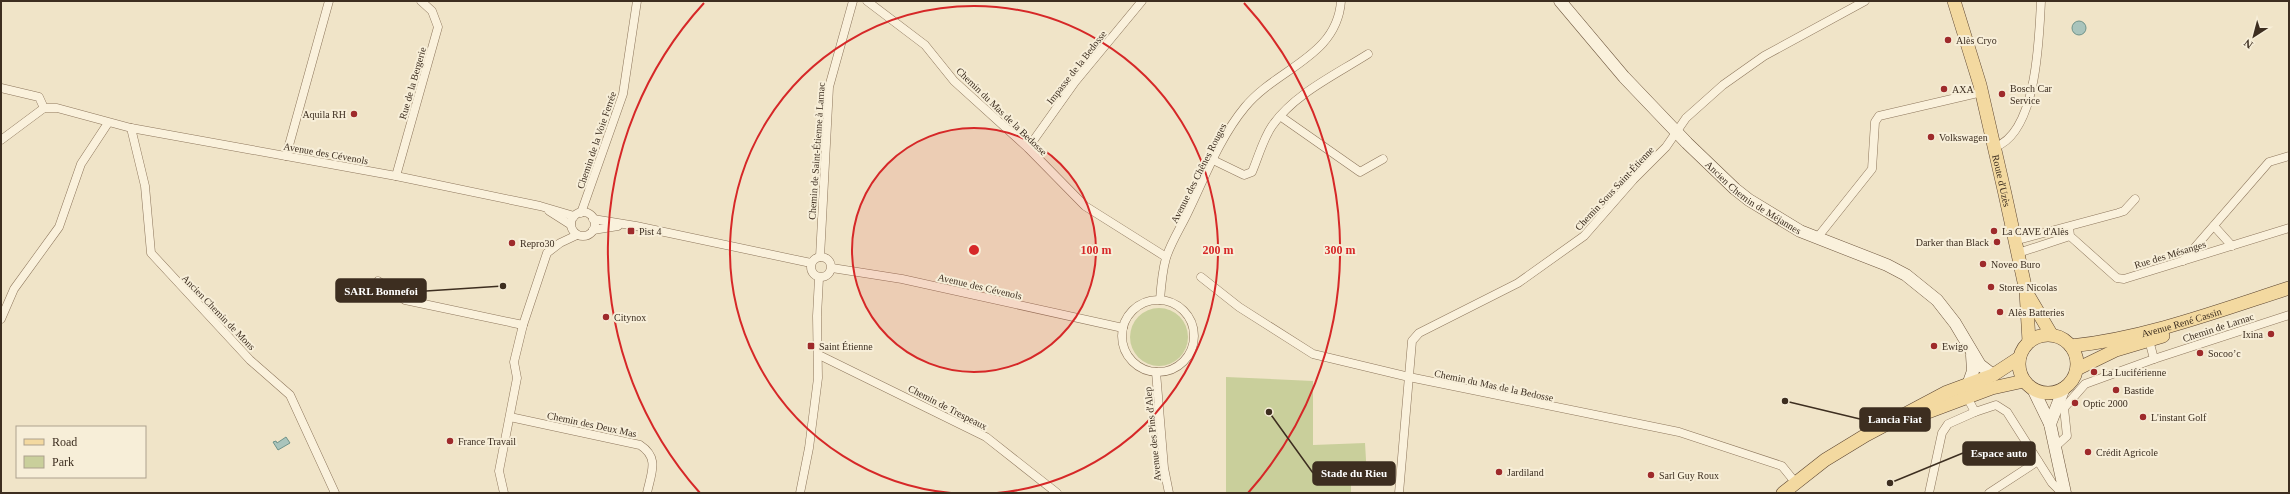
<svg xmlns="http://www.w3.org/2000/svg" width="2290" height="494" font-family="Georgia,serif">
<rect width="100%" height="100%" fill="#f0e4c8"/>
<g fill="#c9cf9b">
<circle cx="1159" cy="337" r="29"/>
<polygon points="1226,377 1313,381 1313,445 1365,443 1367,477 1351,484 1351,493 1226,493"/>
</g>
<g fill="#a9c4bc" stroke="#6f938a">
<circle cx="2079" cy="28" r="7"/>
<polygon points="286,437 290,443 278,450 273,442 276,441 277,443"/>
</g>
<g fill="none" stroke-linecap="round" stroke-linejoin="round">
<defs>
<g id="street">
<polyline points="867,1 925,45 954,81 1028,148 1085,206 1166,257"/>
<polyline points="1,88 39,97 44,108"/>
<polyline points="1280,116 1360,172 1383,159"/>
<polyline points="131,128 145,186 151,253 250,360 290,395 335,493"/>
<polyline points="1,140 44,108 57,108 131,128 396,176 540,206 574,216"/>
<path d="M1995 147C2037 132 2039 39 2041 1"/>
<polyline points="1028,148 1075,82 1142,1"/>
<polyline points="286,156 329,1"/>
<path d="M1213 160 1244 175 1252 172C1258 158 1263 139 1272 126 1294 94 1335 75 1368 54"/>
<polyline points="396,176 438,27 432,11 421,1"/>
<polyline points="549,211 571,225"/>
<circle cx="583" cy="224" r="12"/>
<polyline points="581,213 623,94 637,1"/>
<polyline points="593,219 636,226 811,263"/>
<polyline points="2214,226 2232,246"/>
<polyline points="2069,227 2070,236 2117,278 2124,279 2289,228"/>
<polyline points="593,230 618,226"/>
<polyline points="1817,238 1872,169 1875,122 1879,116 1982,92"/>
<polyline points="2014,241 2118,213 2124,211 2135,199"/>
<polyline points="2018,253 2070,236"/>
<circle cx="821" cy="267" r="10"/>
<polyline points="820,257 829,87 853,1"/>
<polyline points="2183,261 2269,162 2289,156"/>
<polyline points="832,268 902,279 1123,328"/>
<polyline points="1201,277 1239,307 1313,354 1409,377 1679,432 1782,466 1795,482"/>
<polyline points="378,281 405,300 523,325"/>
<path d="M1160 300C1161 286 1162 272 1166 258 1171 242 1181 227 1188 212 1205 177 1220 137 1245 107 1277 68 1337 57 1341 1"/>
<circle cx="1158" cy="336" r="36"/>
<polyline points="1,319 14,289 59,227 81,164 108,123"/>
<polyline points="2149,340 2154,359 2289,315"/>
<polyline points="819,355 986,437 1057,493"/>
<polyline points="1156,372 1164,468 1169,493"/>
<polyline points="1967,397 1975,412 1996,405 2007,412 2052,483 2062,493"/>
<path d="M510 417 640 445C660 458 651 473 647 493"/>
<polyline points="2055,447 2067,436 2064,408 2085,384 2154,359"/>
<polyline points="504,493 499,471 517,378 514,362 523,325 547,253 560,243 577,235"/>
<polyline points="800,493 809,448 818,378 817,316 819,278"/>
<polyline points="1399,493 1412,341 1419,333 1518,283 1584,236 1633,180 1666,147 1686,118 1723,85 1764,56 1865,1"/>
<polyline points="1929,493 1942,433 1948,424 1975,412"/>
<polyline points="1989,493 2038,461"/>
</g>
<g id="secondary">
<path id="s1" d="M1560 1 1624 77 1687 143 1735 189 1749 200 1800 231 1887 265 1906 275 1937 300 1955 323 1980 365 1993 375"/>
<polyline points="1968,385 1973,371 1972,355"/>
<polyline points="2033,389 2050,424 2065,493"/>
<polyline points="2050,424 2064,388"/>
</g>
<g id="primary">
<path id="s2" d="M1954 1 1980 85 2005 194 2026 291 2029 341"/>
<polyline points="2028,295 2051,334"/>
<circle cx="2048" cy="364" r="29"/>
<path id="s3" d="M2071 346C2146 338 2218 311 2289 288"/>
<polyline points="2077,369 2116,350 2163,336"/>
<polyline points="1920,415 1992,388 2024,381"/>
<polyline points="1783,493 1825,460 1866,435 1947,392 1993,375 2019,358"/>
</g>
</defs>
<use href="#street" stroke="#8d765c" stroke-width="9"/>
<use href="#secondary" stroke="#6f573f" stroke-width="13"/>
<use href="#primary" stroke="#5b4430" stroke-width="14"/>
<use href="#street" stroke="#faf1dc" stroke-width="8"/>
<use href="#secondary" stroke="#faf1dc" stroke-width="12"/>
<use href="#primary" stroke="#f3d9a0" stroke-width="13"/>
</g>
<circle cx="974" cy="250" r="122" fill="#d62828" fill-opacity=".12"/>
<g fill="none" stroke="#d62828" stroke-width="2">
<circle cx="974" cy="250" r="122"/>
<path d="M951 493A244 244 0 1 1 997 493"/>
<path d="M700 493A366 366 0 0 1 704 3M1244 3A366 366 0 0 1 1248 493"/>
</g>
<g fill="#9e2a2b" stroke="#f7eed8" stroke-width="1.5">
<circle cx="1948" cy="40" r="4"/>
<circle cx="1944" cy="89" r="4"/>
<circle cx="2002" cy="94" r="4"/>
<circle cx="354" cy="114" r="4"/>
<circle cx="1931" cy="137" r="4"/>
<rect x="627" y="227" width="8" height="8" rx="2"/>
<circle cx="1994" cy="231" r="4"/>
<circle cx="1997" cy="242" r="4"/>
<circle cx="512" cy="243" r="4"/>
<circle cx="1983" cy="264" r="4"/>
<circle cx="1991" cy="287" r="4"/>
<circle cx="2000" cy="312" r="4"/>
<circle cx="606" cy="317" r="4"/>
<circle cx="2271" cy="334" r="4"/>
<rect x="807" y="342" width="8" height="8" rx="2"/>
<circle cx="1934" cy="346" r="4"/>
<circle cx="2200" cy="353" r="4"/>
<circle cx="2094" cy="372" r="4"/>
<circle cx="2116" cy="390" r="4"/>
<circle cx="2075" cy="403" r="4"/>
<circle cx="2143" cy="417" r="4"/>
<circle cx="450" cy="441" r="4"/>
<circle cx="2088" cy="452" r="4"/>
<circle cx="1499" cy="472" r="4"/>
<circle cx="1651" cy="475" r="4"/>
</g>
<g text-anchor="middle" stroke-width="4" stroke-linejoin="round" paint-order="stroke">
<g font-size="10" fill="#3d2e20" stroke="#f7eed8" text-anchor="start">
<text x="1956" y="44">Alès Cryo</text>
<text x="2010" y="92">Bosch Car<tspan x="2010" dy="12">Service</tspan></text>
<text x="1952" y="93">AXA</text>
<text x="346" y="118" text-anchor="end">Aquila RH</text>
<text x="1939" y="141">Volkswagen</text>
<text x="639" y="235">Pist 4</text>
<text x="2002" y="235">La CAVE d'Alès</text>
<text x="1989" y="246" text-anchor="end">Darker than Black</text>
<text x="520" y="247">Repro30</text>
<text x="1991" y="268">Noveo Buro</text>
<text x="1999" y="291">Stores Nicolas</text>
<text x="2008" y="316">Alès Batteries</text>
<text x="614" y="321">Citynox</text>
<text x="2263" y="338" text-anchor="end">Ixina</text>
<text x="819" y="350">Saint Étienne</text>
<text x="1942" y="350">Ewigo</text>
<text x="2208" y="357">Socoo’c</text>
<text x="2102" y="376">La Luciférienne</text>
<text x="2124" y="394">Bastide</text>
<text x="2083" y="407">Optic 2000</text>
<text x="2151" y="421">L'instant Golf</text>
<text x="458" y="445">France Travail</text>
<text x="2096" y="456">Crédit Agricole</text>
<text x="1507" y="476">Jardiland</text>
<text x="1659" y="479">Sarl Guy Roux</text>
</g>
<g font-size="10" fill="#3d2e20" stroke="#f7eed8">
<text transform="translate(1076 67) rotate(-52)" y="4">Impasse de la Bedosse</text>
<text transform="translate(412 83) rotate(-74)" y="4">Rue de la Bergerie</text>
<text transform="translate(1002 111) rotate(44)" y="4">Chemin du Mas de la Bedosse</text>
<text transform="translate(596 140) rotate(-71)" y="4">Chemin de la Voie Ferrée</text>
<text transform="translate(816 151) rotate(-86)" y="4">Chemin de Saint-Étienne à Larnac</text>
<text transform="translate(326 153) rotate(10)" y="4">Avenue des Cévenols</text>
<text transform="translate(1198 173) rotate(-63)" y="4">Avenue des Chênes Rouges</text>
<text dy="4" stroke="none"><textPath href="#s2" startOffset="186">Route d'Uzès</textPath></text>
<text transform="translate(1614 188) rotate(-47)" y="4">Chemin Sous Saint-Étienne</text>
<text dy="4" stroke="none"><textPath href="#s1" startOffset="277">Ancien Chemin de Méjannes</textPath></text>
<text transform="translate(2170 254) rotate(-17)" y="4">Rue des Mésanges</text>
<text transform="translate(980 286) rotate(13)" y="4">Avenue des Cévenols</text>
<text transform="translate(219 312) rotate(46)" y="4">Ancien Chemin de Mons</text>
<text dy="4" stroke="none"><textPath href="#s3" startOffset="113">Avenue René Cassin</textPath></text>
<text transform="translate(2218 327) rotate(-18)" y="4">Chemin de Larnac</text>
<text transform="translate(1494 385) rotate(12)" y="4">Chemin du Mas de la Bedosse</text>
<text transform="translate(948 407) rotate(27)" y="4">Chemin de Trespeaux</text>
<text transform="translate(592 424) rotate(12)" y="4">Chemin des Deux Mas</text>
<text transform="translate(1152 434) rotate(-96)" y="4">Avenue des Pins d'Alep</text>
</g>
</g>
<circle cx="974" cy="250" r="6" fill="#d62828" stroke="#f7eed8" stroke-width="2"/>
<g font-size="12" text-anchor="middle" font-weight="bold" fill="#d62828" stroke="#f7eed8" stroke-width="4" stroke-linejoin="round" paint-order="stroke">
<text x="1096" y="254">100 m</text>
<text x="1218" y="254">200 m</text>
<text x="1340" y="254">300 m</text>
</g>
<path fill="none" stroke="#3d2e20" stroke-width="1.5" d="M503 286L426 291M1785 401L1860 419M1890 483L1963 453M1269 412L1313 473"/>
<g fill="#3d2e20" stroke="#f7eed8" stroke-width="1.5">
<circle cx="503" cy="286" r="4"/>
<circle cx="1785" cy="401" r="4"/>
<circle cx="1890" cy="483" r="4"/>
<circle cx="1269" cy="412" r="4"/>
</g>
<g fill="#3d2e20" stroke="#3d2e20" stroke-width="1.5">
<rect x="336" y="279" width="90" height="23" rx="4"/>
<rect x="1860" y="408" width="70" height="23" rx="4"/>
<rect x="1963" y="442" width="72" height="23" rx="4"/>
<rect x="1313" y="462" width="82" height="23" rx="4"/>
</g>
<g font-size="11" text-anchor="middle" font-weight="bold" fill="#fff">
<text x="381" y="295">SARL Bonnefoi</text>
<text x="1895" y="423">Lancia Fiat</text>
<text x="1999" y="457">Espace auto</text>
<text x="1354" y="477">Stade du Rieu</text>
</g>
<rect width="2290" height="494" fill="none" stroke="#3d2e20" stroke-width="4"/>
<rect x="16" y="426" width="130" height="52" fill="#f7eed8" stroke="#ada18e"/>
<rect x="24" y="439" width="20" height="6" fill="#f3d9a0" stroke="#ada18e"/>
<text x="52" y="446" font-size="12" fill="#3d2e20">Road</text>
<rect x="24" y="456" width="20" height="12" fill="#c9cf9b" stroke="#ada18e"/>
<text x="52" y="466" font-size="12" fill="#3d2e20">Park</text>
<g transform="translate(2254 36) rotate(216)" stroke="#f7eed8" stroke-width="3" paint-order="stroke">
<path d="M0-3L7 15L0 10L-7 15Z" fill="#3d2e20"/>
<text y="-6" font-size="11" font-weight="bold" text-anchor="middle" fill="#3d2e20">N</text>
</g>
</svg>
